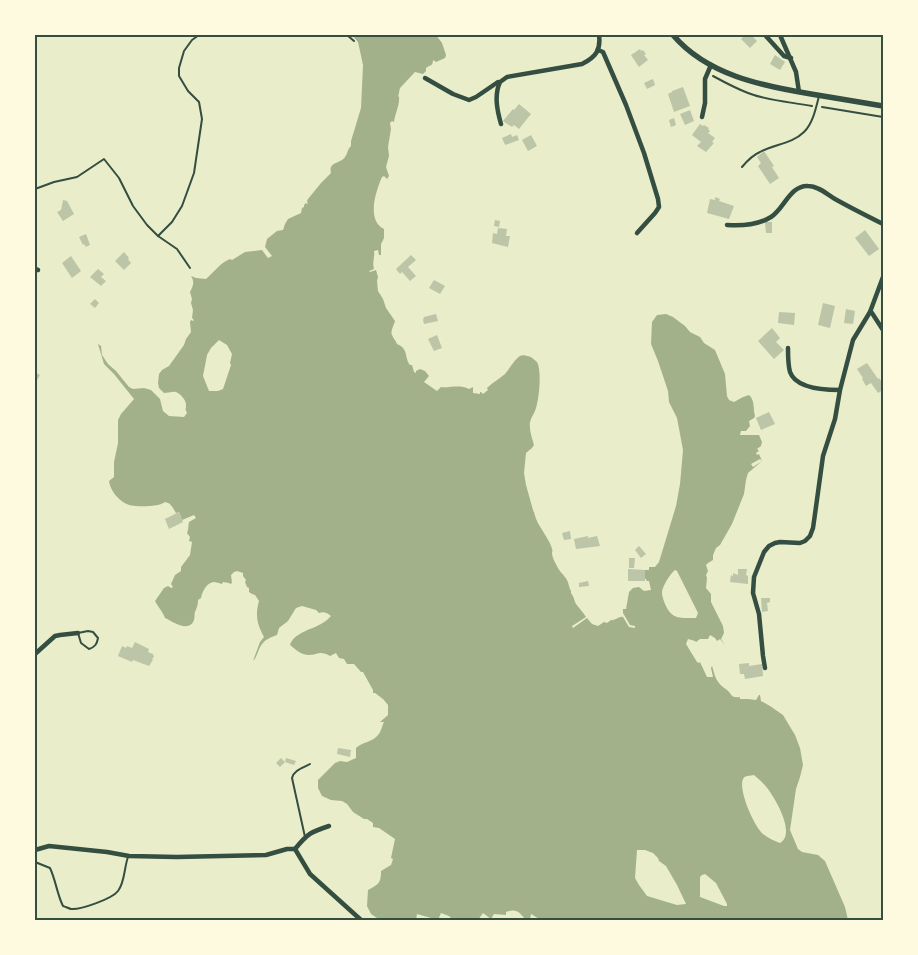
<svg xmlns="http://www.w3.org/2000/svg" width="918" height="955" font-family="'Alegreya Sans',sans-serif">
<rect width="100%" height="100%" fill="#e9edc9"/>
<path fill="#a3b18a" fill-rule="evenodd" d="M352 35H436L442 43 446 55 445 58 436 62 433 60C433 66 430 65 426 68V71L423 74 415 72 400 88 398 97 399 96C400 105 395 113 394 122L392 121 390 123 391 129 388 147 389 156 386 167 389 176 387 179 384 176 382 177C376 191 366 220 384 229V238L381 244V255H379L378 250 374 251C375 257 372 263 374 269L369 271 370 272 376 270 378 277 377 281 378 291 383 299 386 308 395 321C394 325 390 332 392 335 393 338 396 341 397 344 409 349 404 357 410 365H412L414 372 416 373V371L420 369 425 371 429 376 424 382 437 391 441 387C450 388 460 384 469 389L473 387V393L480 394V392H481L483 394 488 390 487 388C493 382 499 379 505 374 509 369 515 359 520 356 523 354 528 356 531 357 533 359 535 360 537 362 542 371 539 399 536 408 535 413 531 417 530 422 529 430 532 438 534 445L532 448 526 453 524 473 526 485 533 510C535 514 535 517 537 521 540 528 551 542 552 549 553 550 552 552 552 553 552 556 554 561 556 564 558 570 564 575 567 580 569 584 569 588 571 591V593C574 597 574 600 576 604 579 608 583 612 586 617L572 626 573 628 587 618 592 624 598 626 604 622 607 623 611 620C615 621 619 616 623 617L629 627 635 628V626L630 625 623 613V609H626L629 592 633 588 639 587 644 591 651 590 649 581H647L645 578V570H649V567H655L659 562 676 506 680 484 683 450 677 418 669 402 668 391 658 361 651 344 652 322 657 315 666 314 673 317 685 326 690 332 700 337 704 343 715 350 725 374 727 396 729 400 734 402 743 397 749 395C755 400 753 409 755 416L754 418 749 421 750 426 746 431H741L740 435H759L762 442 761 446 757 449 759 451 756 453 757 455 759 454 762 461 760 459 751 464 753 467 762 461 748 473 746 480 744 494 732 524 720 545 716 548 713 555V560L708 563 706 565 708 571 706 575 707 578 706 588 711 594V602L723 626 724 633 721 639 725 645 720 639 717 641 715 638 710 635 708 639H700L696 642 695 641 688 639 686 644 697 662 699 663 700 662 707 677H713L711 668 712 666C716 679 716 682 727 690 733 695 730 698 740 697V699H748L756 700 759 695H760L761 701 770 706 783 715 795 735 800 748 803 765 800 777 796 789 790 830 798 849 802 852 818 855 825 861 845 907 848 920H541L531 914 530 920H526C519 912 517 908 506 912V915L494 914 491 919 483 913 478 920H466L465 919V920H453L449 916 441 913 438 920 417 914 416 920H380L371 914 367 906 368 890C379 884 381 883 381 871L391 865 393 859 391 858 395 839 379 828 373 827V823L367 819H364L353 812 347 804 342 801 331 800 322 796 318 788V780L335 763 340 761 347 762 356 758V748C362 742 373 742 378 735 381 732 382 726 384 722H380L388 715V705L383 699 375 693H373V690L363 672H361L354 664H347L344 659 339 658 336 653 330 656C320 650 318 655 309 655 301 655 295 649 290 645 294 633 310 630 321 624 325 622 328 619 331 616 327 613 324 611 319 613L316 610 302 606 296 608 288 621 279 628 277 635C272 637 266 639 263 643 258 648 258 656 253 661L260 642 264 637C257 624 255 615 259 601L255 595 252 594 249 592V588L247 587 245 582 246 580 243 576V573L237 571 234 572 231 575 232 583 230 584 229 583 223 582 222 584C219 583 216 582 214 582 207 582 202 592 201 598L198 600C198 605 197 607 195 612 194 615 195 616 194 620 189 633 173 622 165 618 163 612 158 607 155 601L164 588 168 586 171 588 173 587 171 584 175 575 181 571V567L190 555 192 542 189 541 190 537 187 533C189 528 188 526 189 522L196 518 194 515 182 520 179 512 176 513C173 508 171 503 165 502 159 507 138 507 129 505 120 502 110 491 109 481L114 477V462L118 443V420L121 414 134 399 114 374 104 364 98 344 101 346 102 355 108 364 116 371 129 387 133 389 144 388 151 390 160 399 163 411 169 416 184 417 187 413C184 405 186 413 186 405 186 400 181 394 176 392 173 391 167 393 164 393L159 388 158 383 159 374 162 370 169 366 184 345 186 339 191 332 190 322 191 320 193 321 194 320 192 318 193 310 191 303 192 299 190 292C193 286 195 282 191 276L196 278 206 279C214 272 220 263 230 259L232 260 245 252 262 250 268 258 272 256 265 247 267 239 277 231 283 230 285 224 288 219 301 213 302 208 304 207V205L306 203 308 204 307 201 308 199 321 183 331 173C328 161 341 164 345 157 348 153 347 150 351 146V141L361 108 363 65 358 42ZM219 340 227 345 232 354 230 363 231 365 223 389 218 391H209L203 376 207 355 211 348ZM675 570 677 571 698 613 696 618C689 618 678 619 673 615 667 611 663 600 662 594 661 588 670 574 675 570ZM754 775C759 779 764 784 768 789 776 800 796 834 780 843 774 841 768 838 763 834 754 826 738 790 743 779 745 775 750 776 754 775ZM637 850H645L653 853 658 858 659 861 666 866 677 885 686 904 677 905 647 896 639 885 635 878ZM705 874 716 883 727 904V906H724L700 897V877L702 875Z"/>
<g fill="#bcc5a7">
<polygon points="745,35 751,35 757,41 750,48 741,39"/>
<polygon points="640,49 641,51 643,50 646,54 644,55 648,60 639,67 631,55"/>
<polygon points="775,55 785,62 780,70 770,64"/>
<polygon points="653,79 655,85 647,89 644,83"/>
<polygon points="683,87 690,106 674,112 668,94 672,92 672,91"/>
<polygon points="519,104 531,114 519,129 514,125 512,127 503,121 513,109 514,110"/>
<polygon points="690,110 694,121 685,125 680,114"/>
<polygon points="674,118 676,125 671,127 669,120"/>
<polygon points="700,124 703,126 704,125 709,128 708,129 710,131 708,133 715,138 712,142 714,143 706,152 697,146 701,142 692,135"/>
<polygon points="511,134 512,137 517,135 519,140 505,145 502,138"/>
<polygon points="531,135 537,146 528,151 522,140"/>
<polygon points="764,151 774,166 772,167 779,178 770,184 758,166 761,163 757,157"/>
<polygon points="715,197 720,199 719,201 734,206 729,219 707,213 710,199 715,200"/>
<polygon points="63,200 67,201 74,214 63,221 57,212 61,210"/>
<polygon points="495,220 500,221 499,227 494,226"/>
<polygon points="765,222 772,222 772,233 766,233"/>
<polygon points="498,228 507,229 506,236 510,236 508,247 492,243 493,233 497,234"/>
<polygon points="865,230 879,249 869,256 855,238"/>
<polygon points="86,234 90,245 86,247 84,244 83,245 79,237"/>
<polygon points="124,252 129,258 128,259 131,263 124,270 115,261"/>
<polygon points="411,255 416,260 408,267 416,276 410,281 402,272 400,274 396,269"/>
<polygon points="71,256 81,271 72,278 62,263"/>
<polygon points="98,269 104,274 101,277 106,281 101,286 90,277"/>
<polygon points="434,280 445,286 440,294 429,288"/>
<polygon points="95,299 99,303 95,308 90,304"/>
<polygon points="823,303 835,306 830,328 818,325"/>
<polygon points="846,309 855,311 853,324 844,323"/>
<polygon points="779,312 795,313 794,325 778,323"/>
<polygon points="436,314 438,321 424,324 423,320 424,317"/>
<polygon points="772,328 780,338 776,342 784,350 774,359 758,341"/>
<polygon points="437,335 442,348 434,351 428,339"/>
<polygon points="867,363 878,379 879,378 883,384 883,390 878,393 871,383 866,386 862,379 863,378 857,369"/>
<polygon points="35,372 40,375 35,384"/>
<polygon points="769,412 775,424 761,430 756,418"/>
<polygon points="179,512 183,522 169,529 165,519"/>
<polygon points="570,531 571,539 564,540 562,533"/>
<polygon points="588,536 588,538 597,536 600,546 576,549 574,539"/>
<polygon points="639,546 646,554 641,558 635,550"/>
<polygon points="629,558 635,558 634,568 629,568"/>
<polygon points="628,569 645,570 645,581 628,581"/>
<polygon points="738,569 747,569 746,575 748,576 748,584 730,582 731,575 733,576 733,573 738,575"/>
<polygon points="588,581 589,586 579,587 579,583"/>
<polygon points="761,598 770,598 770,602 767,603 768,611 762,612"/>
<polygon points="135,642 149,649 148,652 153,654 154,657 152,659 153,660 149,666 133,660 132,662 118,656 122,646 126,648 127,646 132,648"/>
<polygon points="749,663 749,666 762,664 763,676 745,679 744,674 740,674 739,664"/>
<polygon points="338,748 351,750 350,757 337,754"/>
<polygon points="281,758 285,762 280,767 276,763"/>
<polygon points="286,758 296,761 294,765 285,762"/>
</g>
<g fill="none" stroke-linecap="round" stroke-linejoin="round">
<g stroke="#344e41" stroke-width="2">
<polyline points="347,35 354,41"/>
<path d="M713 76C724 82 735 88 748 93 768 101 791 102 812 106"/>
<polyline points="822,107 883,117"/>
<polyline points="35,189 54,182 77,177 104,159 119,178 133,206 147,225 158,236 172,222 182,206 194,173 202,119 199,102 188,91 179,76 179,68 184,51 192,40 199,35"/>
<polyline points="158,236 177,249 190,268"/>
</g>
<g stroke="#344e41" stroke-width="2">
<path d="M742 167C747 161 753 155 760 152 774 144 792 144 804 132 813 123 816 108 819 96"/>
<path d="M88 631 93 632 98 638C97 644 95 647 89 649L81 643 78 633Z"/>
<path d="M305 837 292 778C294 770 303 768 310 764"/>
<path d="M35 862 50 868C56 881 57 894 63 906 66 907 68 908 71 909 80 910 112 899 118 891 125 882 124 868 128 857"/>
</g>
<g stroke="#344e41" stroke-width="4.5">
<polyline points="765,35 784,56 791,58"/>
<polyline points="780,35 796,72 799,92"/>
<polyline points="598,50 603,52 626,105 644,153 658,199 659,207 655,213 637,233"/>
<polyline points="425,78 453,94 469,100 476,97 498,82"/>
<polyline points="702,117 705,103 705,79 711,65"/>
<path d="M501 124C497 110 494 95 500 82L507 77 582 64C596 57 601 50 599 35"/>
<path d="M727 225C742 226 758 225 771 217 784 209 790 185 808 186 818 186 827 194 835 199 851 208 867 216 883 224"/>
<polyline points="35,269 38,270"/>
<polyline points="870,312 872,313 883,330"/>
<path d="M788 348C788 356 788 365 790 372 796 389 826 390 840 390"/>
<polyline points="35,654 55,636 60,635 78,633"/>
<polyline points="765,668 763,656 759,614 753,593 754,577 764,552 769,546 775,543 780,542 800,543 805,541 810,536 813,528 815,514 823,456 835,419 840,390 853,340 870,312 883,277"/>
<polyline points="295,849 310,874 361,920"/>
<path d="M295 849C308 833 311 832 329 826"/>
<polyline points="35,850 49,846 107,852 129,856 177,857 266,855 287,849 295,849"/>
</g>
<path stroke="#344e41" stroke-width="5.5" d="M673 35C707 75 762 86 811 94 835 98 859 102 883 106"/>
</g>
<rect width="918" height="955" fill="none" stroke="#fefae0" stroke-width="72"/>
<rect x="36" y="36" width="846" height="883" fill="none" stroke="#344e41" stroke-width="2"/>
</svg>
